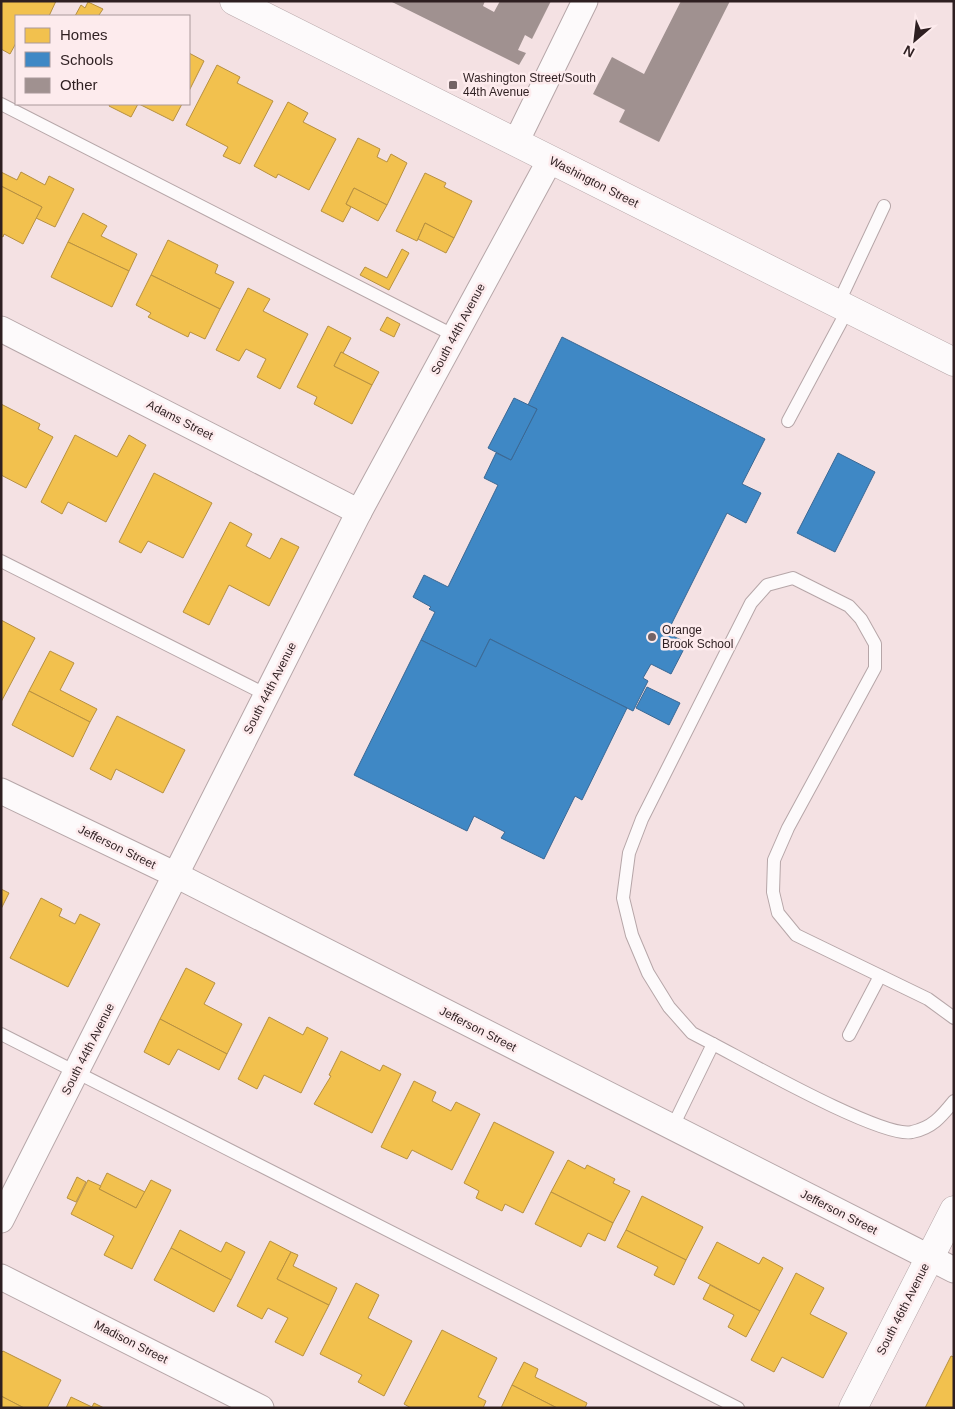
<svg xmlns="http://www.w3.org/2000/svg" width="955" height="1409" font-family="Helvetica,sans-serif">
<rect width="100%" height="100%" fill="#f4e1e3"/>
<g fill="#f2c14e" stroke="#b79040">
<polygon points="1,1 56,1 49,16 16,16 16,43 10,54 1,49"/>
<polygon points="88,2 103,9 99,15 101,16 75,16 81,5 85,8"/>
<polygon points="189,53 204,61 189,91"/>
<polygon points="217,65 240,77 237,83 273,101 240,164 223,156 228,147 186,125"/>
<polygon points="288,102 308,113 303,122 336,139 309,190 278,174 276,178 254,166"/>
<polygon points="110,104 138,104 131,117 109,106"/>
<polygon points="139,104 182,104 173,121"/>
<polygon points="358,138 380,149 377,157 387,162 391,154 407,163 387,205 354,188 346,204 351,207 343,222 321,211"/>
<polygon points="1,172 17,180 21,172 45,185 49,176 74,189 55,227 36,218 42,207 1,186"/>
<polygon points="425,173 446,183 444,187 472,201 454,238 425,223 417,241 396,231"/>
<polygon points="1,186 42,207 23,244 4,234 3,237 1,236"/>
<polygon points="354,188 387,205 378,221 346,204"/>
<polygon points="83,213 107,226 101,236 137,254 129,271 68,242"/>
<polygon points="425,223 454,238 446,253 418,239"/>
<polygon points="168,240 218,265 215,273 234,282 220,309 151,275"/>
<polygon points="68,242 129,271 112,307 51,277"/>
<polygon points="402,249 409,253 389,290 360,275 365,267 387,278"/>
<polygon points="151,275 220,309 205,339 190,332 188,337 148,317 151,313 136,305"/>
<polygon points="248,288 270,299 263,311 308,334 280,389 257,377 266,359 246,349 239,361 216,350"/>
<polygon points="387,317 400,324 394,337 380,330"/>
<polygon points="328,326 351,338 343,353 341,352 334,366 372,385 352,424 314,404 317,397 297,387"/>
<polygon points="341,352 379,372 372,385 334,366"/>
<polygon points="1,404 40,424 38,429 53,437 26,488 1,475"/>
<polygon points="75,435 117,457 129,435 146,445 106,522 68,502 62,514 41,502"/>
<polygon points="154,473 212,503 183,558 148,541 141,553 119,542"/>
<polygon points="230,522 252,534 246,546 270,559 281,538 299,547 269,606 229,585 209,625 183,612"/>
<polygon points="1,620 35,638 1,702"/>
<polygon points="50,651 74,663 60,690 97,709 90,722 29,691"/>
<polygon points="29,691 90,722 73,757 12,725"/>
<polygon points="117,716 185,750 163,793 116,769 111,780 90,769"/>
<polygon points="1,889 9,893 1,909"/>
<polygon points="41,898 62,909 59,916 75,924 80,914 100,924 68,987 10,958"/>
<polygon points="186,968 215,983 204,1004 242,1024 227,1054 160,1019"/>
<polygon points="269,1017 303,1035 307,1027 328,1038 301,1093 264,1075 257,1089 238,1079"/>
<polygon points="160,1019 227,1054 219,1070 178,1049 169,1065 144,1052"/>
<polygon points="341,1051 380,1071 383,1065 401,1074 372,1133 314,1104 331,1076 329,1075"/>
<polygon points="414,1081 436,1092 432,1101 451,1111 456,1102 480,1114 452,1170 412,1150 407,1159 381,1147"/>
<polygon points="494,1122 554,1152 523,1213 505,1204 502,1211 476,1198 479,1191 464,1183"/>
<polygon points="568,1160 585,1169 587,1165 615,1179 613,1183 630,1191 613,1223 551,1192"/>
<polygon points="107,1173 145,1192 136,1208 99,1189"/>
<polygon points="77,1177 86,1182 76,1202 67,1198"/>
<polygon points="88,1180 101,1186 99,1189 136,1208 151,1180 171,1190 132,1269 104,1255 114,1236 71,1214"/>
<polygon points="551,1192 613,1223 605,1241 588,1233 581,1247 535,1224"/>
<polygon points="642,1196 703,1227 686,1260 626,1230"/>
<polygon points="180,1230 221,1252 226,1242 245,1252 231,1280 171,1248"/>
<polygon points="626,1230 686,1260 674,1285 654,1275 658,1267 617,1247"/>
<polygon points="270,1241 291,1252 277,1279 329,1305 303,1356 275,1342 288,1318 268,1308 262,1319 237,1306"/>
<polygon points="717,1242 759,1264 763,1257 783,1268 760,1311 698,1278"/>
<polygon points="171,1248 231,1280 214,1312 154,1280"/>
<polygon points="291,1252 298,1255 293,1266 337,1288 329,1305 277,1279"/>
<polygon points="796,1273 824,1288 810,1314 847,1333 823,1378 782,1357 774,1372 751,1360"/>
<polygon points="356,1283 379,1295 368,1318 412,1341 384,1396 358,1382 362,1375 320,1354"/>
<polygon points="710,1285 760,1311 746,1337 728,1327 734,1315 703,1299"/>
<polygon points="442,1330 497,1358 478,1397 486,1401 483,1408 411,1408 404,1404"/>
<polygon points="3,1351 61,1380 47,1408 24,1408 1,1396 1,1353"/>
<polygon points="951,1356 954,1357 954,1408 925,1408"/>
<polygon points="524,1362 538,1369 535,1377 587,1403 585,1408 557,1408 512,1385"/>
<polygon points="512,1385 557,1408 501,1408"/>
<polygon points="1,1396 24,1408 1,1408"/>
<polygon points="71,1397 92,1407 94,1403 104,1408 66,1408"/>
</g>
<g fill="#3f88c5" stroke="#3a6894">
<polygon points="562,337 765,439 742,484 761,493 746,523 727,513 667,633 687,643 671,674 651,664 643,678 648,681 633,711 490,639 476,667 421,640 435,612 429,609 431,607 413,597 424,575 448,587 498,485 484,478 496,453 511,460 537,409 528,405"/>
<polygon points="514,398 537,409 511,460 488,448"/>
<polygon points="838,453 875,472 835,552 797,533"/>
<polygon points="490,639 627,708 582,800 575,796 544,859 501,838 505,832 474,816 467,831 354,775 421,640 476,667"/>
<polygon points="647,687 680,703 669,725 636,708"/>
</g>
<g fill="#a09190">
<polygon points="390,1 485,1 483,6 494,12 500,1 551,1 532,39 525,35 518,50 526,53 519,65"/>
<polygon points="681,1 730,1 659,142 619,122 625,110 593,94 612,57 644,74"/>
</g>
<g fill="none" stroke-linecap="round" stroke-linejoin="round">
<defs>
<g id="service">
<polyline points="1,104 455,336"/>
<polyline points="838,304 884,206"/>
<polyline points="788,421 848,309"/>
<polyline points="1,561 267,695"/>
<path d="M954 1018 928 999 796 935 778 913 773 892 774 860 788 828 875 668V644L861 619 849 606 793 578 767 585 751 603 642 819 629 853 623 898 632 935 648 973 669 1007 692 1033 713 1044C746 1061 883 1139 912 1132 932 1128 941 1117 954 1101"/>
<polyline points="1,1034 738,1408"/>
<polyline points="849,1035 880,976"/>
<polyline points="672,1128 713,1044"/>
</g>
<g id="minor">
<polyline points="516,142 585,1"/>
<polyline points="1,329 359,512"/>
<polyline points="1,791 176,875 954,1270"/>
<polyline points="1,1220 359,512 550,160"/>
<polyline points="1,1277 261,1408"/>
</g>
<g id="tertiary">
<polyline points="234,1 954,362"/>
<polyline points="853,1408 954,1210"/>
</g>
</defs>
<use href="#service" stroke="#b6a6a8" stroke-width="14"/>
<use href="#minor" stroke="#b6a6a8" stroke-width="27"/>
<use href="#tertiary" stroke="#b6a6a8" stroke-width="29"/>
<use href="#service" stroke="#fdfafb" stroke-width="12"/>
<use href="#minor" stroke="#fdfafb" stroke-width="25"/>
<use href="#tertiary" stroke="#fdfafb" stroke-width="28"/>
</g>
<g fill="#736365" stroke="#fdebed" stroke-width="2">
<rect x="448" y="80" width="10" height="10" rx="2.5"/>
<circle cx="652" cy="637" r="5"/>
</g>
<g text-anchor="middle" stroke-width="5" stroke-linejoin="round" paint-order="stroke">
<g font-size="12" fill="#2e1f21" stroke="#fdebed" text-anchor="start">
<text x="463" y="82">Washington Street/South<tspan x="463" dy="14">44th Avenue</tspan></text>
<text x="662" y="634">Orange<tspan x="662" dy="14">Brook School</tspan></text>
</g>
<g font-size="12" fill="#2e1f21" stroke="#fdebed">
<text transform="translate(594 182) rotate(27)" y="4">Washington Street</text>
<text transform="translate(458 329) rotate(-62)" y="4">South 44th Avenue</text>
<text transform="translate(180 420) rotate(27)" y="4">Adams Street</text>
<text transform="translate(270 688) rotate(-63)" y="4">South 44th Avenue</text>
<text transform="translate(117 847) rotate(26)" y="4">Jefferson Street</text>
<text transform="translate(478 1029) rotate(27)" y="4">Jefferson Street</text>
<text transform="translate(88 1049) rotate(-63)" y="4">South 44th Avenue</text>
<text transform="translate(839 1212) rotate(27)" y="4">Jefferson Street</text>
<text transform="translate(903 1309) rotate(-63)" y="4">South 46th Avenue</text>
<text transform="translate(131 1342) rotate(27)" y="4">Madison Street</text>
</g>
</g>
<rect width="955" height="1409" fill="none" stroke="#2e1f21" stroke-width="5"/>
<rect x="15" y="15" width="175" height="90" fill="#fdebed" stroke="#aa999b"/>
<rect x="25" y="28" width="25" height="15" fill="#f2c14e" stroke="#aa999b"/>
<text x="60" y="40" font-size="15" fill="#2e1f21">Homes</text>
<rect x="25" y="52" width="25" height="15" fill="#3f88c5" stroke="#aa999b"/>
<text x="60" y="65" font-size="15" fill="#2e1f21">Schools</text>
<rect x="25" y="78" width="25" height="15" fill="#a09190" stroke="#aa999b"/>
<text x="60" y="90" font-size="15" fill="#2e1f21">Other</text>
<g transform="translate(915 40) rotate(208)" stroke="#fdebed" stroke-width="4" paint-order="stroke">
<path d="M0-4L9 19L0 12L-9 19Z" fill="#2e1f21"/>
<text y="-8" font-size="14" font-weight="bold" text-anchor="middle" fill="#2e1f21">N</text>
</g>
</svg>
